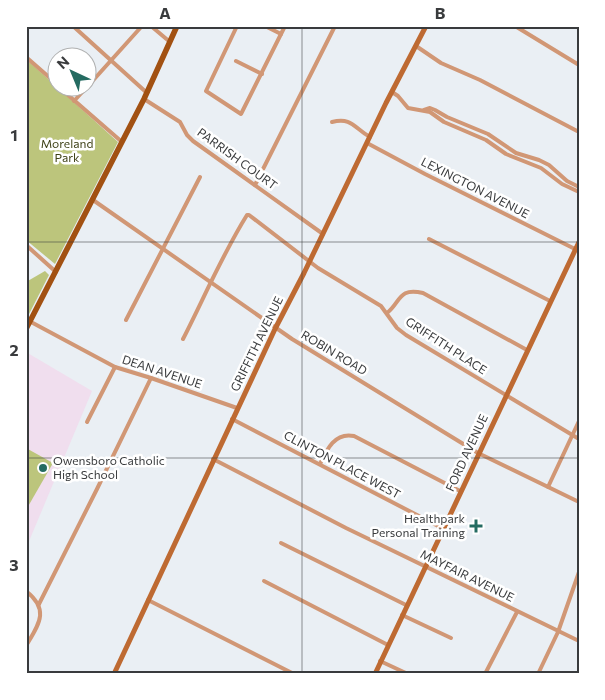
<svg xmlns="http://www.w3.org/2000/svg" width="605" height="700" font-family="Commissioner,sans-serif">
<rect width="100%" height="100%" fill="#eaeff4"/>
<polygon fill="#f0deee" points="26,352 92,391 27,546 26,546"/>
<g fill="#bcc57c">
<polygon points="26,59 118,142 55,264 26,240"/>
<polygon points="45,271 49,275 26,320 26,282"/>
<polygon points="26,448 53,463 26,510"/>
</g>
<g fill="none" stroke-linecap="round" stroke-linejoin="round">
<g stroke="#d19775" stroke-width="4">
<polyline points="73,26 147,93"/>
<polyline points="151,26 170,42"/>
<polyline points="237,26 206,91 241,114 285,26"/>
<polyline points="265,26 281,34"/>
<polyline points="515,26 579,65"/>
<polyline points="416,46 441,63 480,80 579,132"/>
<polyline points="26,57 58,85"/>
<polyline points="236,61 262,74"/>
<polyline points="88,86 142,26"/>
<polyline points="60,88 122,142"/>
<polyline points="392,92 398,96 408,108 430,112 444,122 486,140 506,154 541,168 562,184 579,192"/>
<polyline points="144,99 180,122 187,135 193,141 323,234"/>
<polyline points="74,101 86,88"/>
<polyline points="424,110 430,108 435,110 447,117 488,134 516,153 539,160 549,165 567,181 579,187"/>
<path d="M332 122C352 117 354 128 370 137"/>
<polyline points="367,143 425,174 575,249"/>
<polyline points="255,185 335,26"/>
<polyline points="93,200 292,339 478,453 579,502"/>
<polyline points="429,239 550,301"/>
<polyline points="26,245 56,272"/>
<path d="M387 313C401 302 398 287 423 293L527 350"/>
<polyline points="126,320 200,177"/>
<polyline points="31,322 115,367 151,378 237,408"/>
<path d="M183 339C204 298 222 255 247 215H249L318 268 381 306 397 328 406 335 579 439"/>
<polyline points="232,419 442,528"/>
<polyline points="87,422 115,367"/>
<polyline points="213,459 346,528 579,641"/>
<path d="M320 464C327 449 335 432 354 436L460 491"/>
<polyline points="548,487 579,421"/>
<polyline points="281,543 406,605"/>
<polyline points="264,581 388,645"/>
<path d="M26 591C50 610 39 624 26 646"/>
<polyline points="148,600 294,674"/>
<polyline points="39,604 97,489 151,378"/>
<polyline points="402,615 451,638"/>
<polyline points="380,661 408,674"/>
<polyline points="485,674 517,612"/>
<polyline points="538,674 558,632 579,572"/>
</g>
<g stroke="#be6a32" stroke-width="5">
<polyline points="114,674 275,329 304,273 386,103 426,26"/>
<polyline points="375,674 579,242"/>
</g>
<polyline stroke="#a25112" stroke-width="5.5" points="26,329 144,99 177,26"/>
</g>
<path fill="none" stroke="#393b3d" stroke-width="1" stroke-opacity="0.55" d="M302 26V674M26 242H579M26 458H579"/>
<g fill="#246b61" stroke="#fff" stroke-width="2">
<circle cx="43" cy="468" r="5"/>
<path d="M473.5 518.5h5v5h5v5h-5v5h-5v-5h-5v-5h5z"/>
</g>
<g text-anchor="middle" stroke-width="5" stroke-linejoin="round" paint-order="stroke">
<g font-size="12" fill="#3d4016" stroke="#fff">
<text x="67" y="148">Moreland<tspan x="67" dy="14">Park</tspan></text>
</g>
<g font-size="12" fill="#393b3d" stroke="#fff">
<text transform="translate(237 159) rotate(36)" y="4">PARRISH COURT</text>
<text transform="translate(475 188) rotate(27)" y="4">LEXINGTON AVENUE</text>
<text transform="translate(257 344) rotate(-64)" y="4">GRIFFITH AVENUE</text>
<text transform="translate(446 346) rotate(33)" y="4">GRIFFITH PLACE</text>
<text transform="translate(334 353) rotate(31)" y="4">ROBIN ROAD</text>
<text transform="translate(162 372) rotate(18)" y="4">DEAN AVENUE</text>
<text transform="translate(467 453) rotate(-65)" y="4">FORD AVENUE</text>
<text transform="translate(342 465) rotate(28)" y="4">CLINTON PLACE WEST</text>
<text transform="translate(467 576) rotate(26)" y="4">MAYFAIR AVENUE</text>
</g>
<g font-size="12" fill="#393b3d" stroke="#fff" text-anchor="start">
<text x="53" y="465">Owensboro Catholic<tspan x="53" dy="14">High School</tspan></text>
<text x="465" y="523" text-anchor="end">Healthpark<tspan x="465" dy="14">Personal Training</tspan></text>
</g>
</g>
<rect width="605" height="700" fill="none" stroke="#ffffff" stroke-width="55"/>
<g transform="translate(72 72) rotate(316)"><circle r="24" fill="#ffffff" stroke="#b0b1b1"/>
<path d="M0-4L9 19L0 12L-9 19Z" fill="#246b61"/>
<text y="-8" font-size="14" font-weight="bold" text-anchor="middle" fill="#393b3d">N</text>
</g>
<rect x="28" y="28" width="550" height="644" fill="none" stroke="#393b3d" stroke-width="2"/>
<g font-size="16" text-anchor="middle" font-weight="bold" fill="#393b3d">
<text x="165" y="19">A</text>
<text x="440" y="19">B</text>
<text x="14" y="141">1</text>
<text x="14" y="356">2</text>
<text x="14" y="571">3</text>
</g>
</svg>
